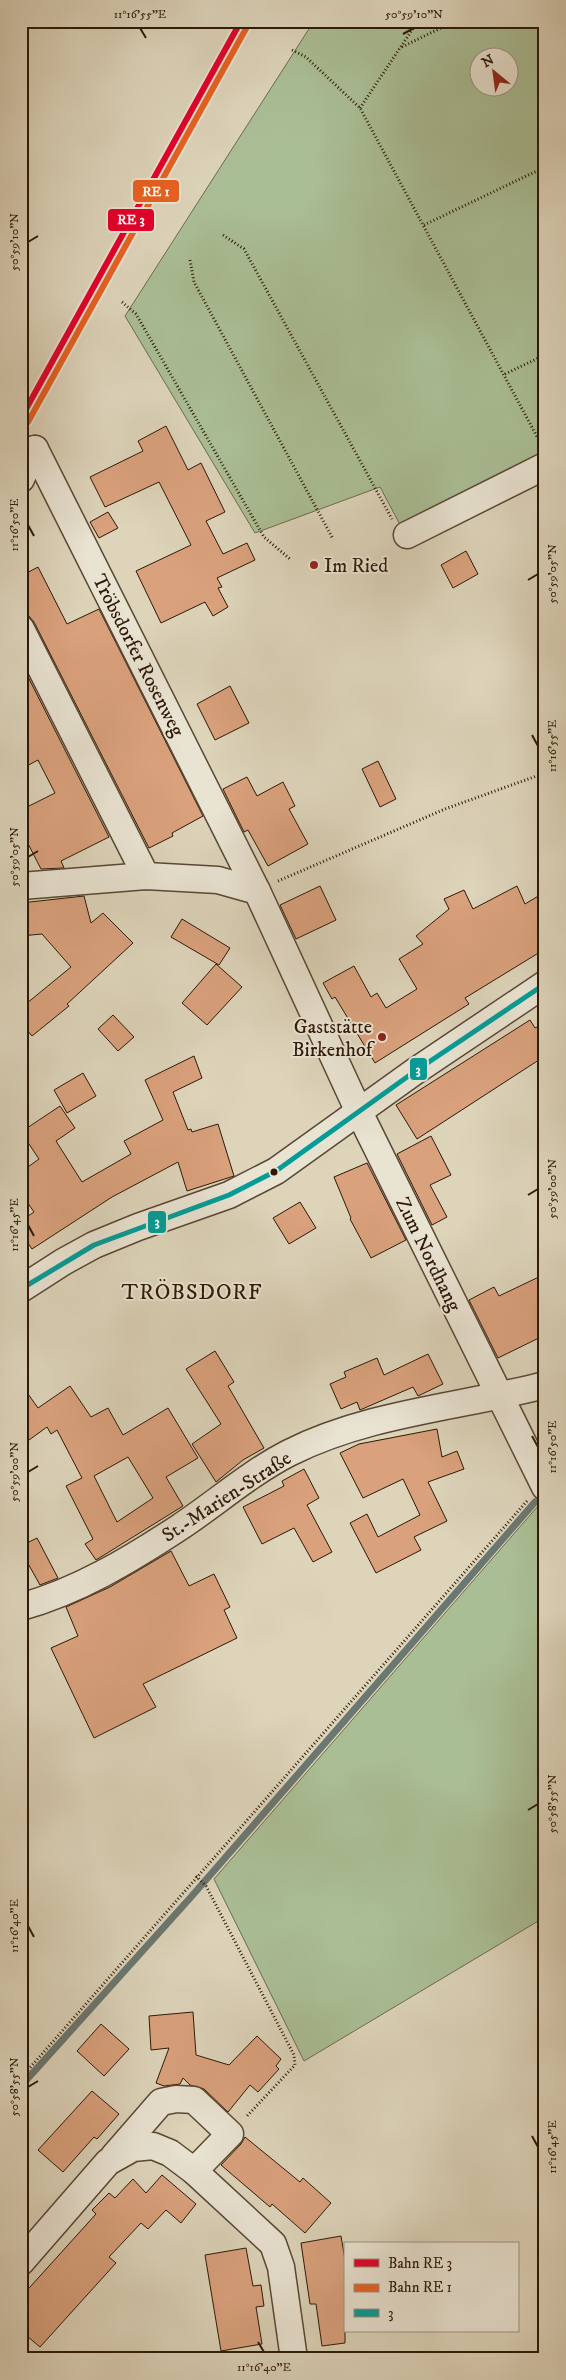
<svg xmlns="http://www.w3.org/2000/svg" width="566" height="2380" font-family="'IM FELL DW Pica',serif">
<rect width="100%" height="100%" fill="#ddd4ba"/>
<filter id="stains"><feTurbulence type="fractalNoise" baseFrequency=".004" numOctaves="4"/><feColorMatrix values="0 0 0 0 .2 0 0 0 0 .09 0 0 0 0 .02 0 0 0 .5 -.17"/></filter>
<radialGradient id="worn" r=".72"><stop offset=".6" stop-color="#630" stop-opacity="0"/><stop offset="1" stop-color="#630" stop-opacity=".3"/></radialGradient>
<g fill="#aabe95" stroke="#6c6b4e" fill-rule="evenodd">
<path d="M314 21H545V463L404 532 380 487 255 533 125 316ZM478 58H508V88H478Z"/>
<polygon points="538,1506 545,1519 545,1917 304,2061 214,1879"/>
</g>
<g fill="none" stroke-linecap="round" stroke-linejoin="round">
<polyline stroke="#6b7771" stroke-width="7" points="21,2086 191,1897 535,1502"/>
</g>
<g fill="#d9a17c" stroke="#2d1807" fill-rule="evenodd">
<polygon points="166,426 188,470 201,463 225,512 206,521 223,554 247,543 255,560 217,578 222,587 218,588 228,607 213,616 205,602 161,623 136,571 191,545 159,482 105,507 90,477 143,451 138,441"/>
<polygon points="108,512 118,528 99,538 90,522"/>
<polygon points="466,551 478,574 453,588 441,565"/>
<polygon points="38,567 67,624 99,609 203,816 172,833 173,836 149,848 34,622 29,616 21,614 21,576"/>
<polygon points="21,663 109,837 61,861 64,868 41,869 21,830 21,810 55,793 38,760 21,769"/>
<polygon points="230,686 249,723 215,740 197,704"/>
<polygon points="378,761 396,799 380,807 362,769"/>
<polygon points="247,777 257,796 283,782 295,806 289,809 308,844 268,866 248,830 244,832 223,789"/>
<polygon points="320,886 336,920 296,939 280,905"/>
<polygon points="517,886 525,904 545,892 545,949 465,998 469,1004 375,1063 335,997 332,999 323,983 354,966 371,997 377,993 386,1008 417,989 399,959 423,944 416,936 449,909 444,899 464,890 473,909"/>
<polygon points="84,896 91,923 103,913 133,943 67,1004 69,1006 32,1036 21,1023 21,1008 71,967 42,934 21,936 21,903"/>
<polygon points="182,919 230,948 219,965 171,937"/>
<polygon points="216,964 242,987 207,1025 182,1003"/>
<polygon points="113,1015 134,1037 118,1051 98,1029"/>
<polygon points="530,1020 535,1028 545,1023 545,1056 417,1139 396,1105"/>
<polygon points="194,1056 202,1078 173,1092 188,1130 191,1129 192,1132 218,1124 234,1176 187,1191 178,1162 112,1197 32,1249 21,1233 21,1221 34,1212 21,1193 21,1172 39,1159 21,1132 60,1106 75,1128 56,1141 82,1182 131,1154 124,1141 163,1120 145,1080"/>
<polygon points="83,1073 96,1096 67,1113 54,1090"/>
<polygon points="431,1136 451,1175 430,1185 447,1217 432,1225 397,1154"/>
<polygon points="367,1163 406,1240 371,1258 350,1219 351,1218 334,1177"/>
<polygon points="300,1202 316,1228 289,1244 273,1218"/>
<polygon points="545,1274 545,1335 498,1358 469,1300 494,1287 499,1296"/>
<polygon points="215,1351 234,1382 228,1386 264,1448 243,1460 216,1482 192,1444 221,1424 186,1369"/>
<polygon points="428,1354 443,1384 418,1396 413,1387 360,1410 357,1402 341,1409 330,1384 346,1377 344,1372 377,1358 384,1375"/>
<path d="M21 1384 38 1408 70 1386 91 1417 108 1408 123 1435 168 1408 198 1458 166 1477 183 1506 96 1560 85 1544 93 1539 66 1486 82 1478 57 1430 51 1434 47 1427 29 1440 21 1429ZM128 1457 153 1498 117 1522 94 1476Z"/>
<polygon points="437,1429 442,1457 457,1451 464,1469 428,1482 447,1521 414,1537 421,1550 376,1573 350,1523 367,1514 378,1537 420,1515 403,1479 363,1498 340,1453 359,1444"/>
<polygon points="304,1469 319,1498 307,1505 332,1552 313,1562 294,1528 262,1544 243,1507 284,1486 282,1481"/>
<polygon points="37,1538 58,1578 40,1585 21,1551 21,1546"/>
<polygon points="171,1551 189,1586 214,1574 230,1607 224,1610 237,1638 143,1684 156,1707 94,1738 51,1648 78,1636 66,1607 110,1587"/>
<polygon points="193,2012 196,2055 229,2065 257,2036 281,2059 276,2066 279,2069 258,2092 250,2085 228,2112 204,2089 190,2085 183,2078 180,2084 164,2086 156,2083 169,2048 151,2050 149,2016"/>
<polygon points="101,2024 129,2049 104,2076 77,2051"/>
<polygon points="92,2091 119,2114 97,2139 94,2137 63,2172 38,2150"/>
<polygon points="245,2137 300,2182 303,2178 331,2203 305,2233 272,2204 270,2207 221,2165 241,2144"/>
<polygon points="162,2175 196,2204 181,2223 166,2210 148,2229 141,2223 109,2257 116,2263 40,2347 21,2331 21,2297 96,2214 92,2210 109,2193 115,2198 133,2179 146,2193"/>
<polygon points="341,2236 345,2260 345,2343 322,2346 316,2304 310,2304 301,2243"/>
<polygon points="246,2248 253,2286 261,2285 264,2306 256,2307 262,2344 221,2351 205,2255"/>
</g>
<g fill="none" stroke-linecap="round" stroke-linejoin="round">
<defs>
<g id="minor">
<polyline points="35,449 257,891"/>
<polyline points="21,479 35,449"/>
<polyline points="407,535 545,466"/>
<polyline points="21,629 146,876"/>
<polyline points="21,886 146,876 218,880 257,891 359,1112 545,1487"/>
<polyline points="21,1289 63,1262 94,1245 138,1227 229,1195 276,1171 414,1072 545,984"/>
<path d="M21 1607C78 1591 130 1560 180 1527 216 1503 250 1473 289 1453 368 1413 460 1407 545 1385"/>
<polyline points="114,2156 161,2102 176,2099 194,2100 230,2134 194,2171"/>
<polyline points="21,2262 108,2162 133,2148 153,2146 170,2153 194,2171 273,2244 281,2267 294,2359"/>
</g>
</defs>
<use href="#minor" stroke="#594734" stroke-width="29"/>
<g stroke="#2d1807" stroke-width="3" stroke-dasharray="1 2.5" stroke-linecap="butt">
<polyline points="402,47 455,21"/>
<polyline points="292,50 306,57 360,108 541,444"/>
<polyline points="360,108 418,21"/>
<polyline points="424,225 545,167"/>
<polyline points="223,235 244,249 392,519"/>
<polyline points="190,260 194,282 333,539"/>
<polyline points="122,302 136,314 264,537 290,559"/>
<polyline points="505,374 545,355"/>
<polyline points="278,881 445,809 545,773"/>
<polyline points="196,1876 206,1886 294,2055 295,2065 247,2116"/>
<polyline points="21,2078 527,1501"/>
</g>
<use href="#minor" stroke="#e9e3d2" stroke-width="26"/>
<defs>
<polyline id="bus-1" points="21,1289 94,1245 229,1195 276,1171 414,1072 545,984"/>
</defs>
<use href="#bus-1" stroke="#e9e3d2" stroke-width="9"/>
<use href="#bus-1" stroke="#049c98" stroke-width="5"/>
<defs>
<polyline id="rail-1" points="21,418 241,21"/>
<polyline id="rail-2" points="28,422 248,25"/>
</defs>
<use href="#rail-1" stroke="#e9e3d2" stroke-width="10"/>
<use href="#rail-2" stroke="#e9e3d2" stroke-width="10"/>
<use href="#rail-1" stroke="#e4002b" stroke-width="6"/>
<use href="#rail-2" stroke="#e86121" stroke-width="6"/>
</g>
<path fill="none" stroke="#2d1807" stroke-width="2" d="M140 28 146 38M403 34 414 28M28 242 38 236M28 525 34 536M528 580 538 574M532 735 538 746M28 857 38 851M528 1195 538 1189M28 1225 34 1236M532 1436 538 1447M28 1472 38 1466M528 1810 538 1804M28 1926 34 1937M28 2087 38 2081M532 2136 538 2147M258 2342 264 2352"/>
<g fill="#8f2418" stroke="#e9e3d2" stroke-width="2">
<circle cx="314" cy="565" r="5"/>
<circle cx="382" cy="1037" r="5"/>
</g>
<circle fill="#2d1807" stroke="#e9e3d2" stroke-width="2" cx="274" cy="1172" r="4.5"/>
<g text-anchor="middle" stroke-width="4" stroke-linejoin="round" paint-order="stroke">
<g font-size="20" fill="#2d1807" stroke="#e9e3d2" text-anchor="start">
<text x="324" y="572">Im Ried</text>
<text x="372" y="1033" text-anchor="end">Gaststätte<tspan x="372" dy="23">Birkenhof</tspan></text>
</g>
<g font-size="20" fill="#2d1807" stroke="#e9e3d2">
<text transform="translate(139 655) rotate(63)" y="7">Tröbsdorfer Rosenweg</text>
<text transform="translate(429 1254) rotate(64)" y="7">Zum Nordhang</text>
<text transform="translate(226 1496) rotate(-33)" y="7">St.-Marien-Straße</text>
</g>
<g font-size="22" letter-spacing="1" fill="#2d1807" stroke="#e9e3d2">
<text x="192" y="1299">TRÖBSDORF</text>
</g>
</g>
<g stroke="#e9e3d2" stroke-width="2">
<rect x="132" y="179" width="48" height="24" rx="5" fill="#e86121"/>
<rect x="107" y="208" width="48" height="24" rx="5" fill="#e4002b"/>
<rect x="409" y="1057" width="19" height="24" rx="5" fill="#049c98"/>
<rect x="147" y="1210" width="20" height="24" rx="5" fill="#049c98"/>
</g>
<g font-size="14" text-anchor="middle" font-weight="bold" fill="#fff">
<text x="156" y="196">RE 1</text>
<text x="131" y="224">RE 3</text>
<text x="418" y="1074">3</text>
<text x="157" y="1226">3</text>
</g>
<rect width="566" height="2380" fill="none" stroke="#ddd4ba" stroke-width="55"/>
<rect x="344" y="2242" width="175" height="90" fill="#e9e3d2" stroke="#9e9281"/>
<rect x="354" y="2259" width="25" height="8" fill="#e4002b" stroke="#9e9281"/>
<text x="388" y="2268" font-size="15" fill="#2d1807">Bahn RE 3</text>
<rect x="354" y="2284" width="25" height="8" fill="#e86121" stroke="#9e9281"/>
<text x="388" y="2292" font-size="15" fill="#2d1807">Bahn RE 1</text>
<rect x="354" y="2309" width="25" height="8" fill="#049c98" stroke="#9e9281"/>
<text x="388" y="2318" font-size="15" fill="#2d1807">3</text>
<g transform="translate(494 72) rotate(331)"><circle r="24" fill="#e9e3d2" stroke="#9e9281"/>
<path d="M0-4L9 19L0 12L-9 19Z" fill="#8f2418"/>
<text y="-8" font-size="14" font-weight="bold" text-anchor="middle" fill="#2d1807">N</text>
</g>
<rect x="28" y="28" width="510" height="2324" fill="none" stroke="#2d1807" stroke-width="2"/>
<g font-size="12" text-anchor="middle" fill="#2d1807">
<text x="140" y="18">11°16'55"E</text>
<text x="414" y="18">50°59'10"N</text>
<text transform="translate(14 242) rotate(-90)" y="4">50°59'10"N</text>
<text transform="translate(14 525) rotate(-90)" y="4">11°16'50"E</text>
<text transform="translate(552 574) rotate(-90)" y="4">50°59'05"N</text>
<text transform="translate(552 746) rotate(-90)" y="4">11°16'55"E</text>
<text transform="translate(14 857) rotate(-90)" y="4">50°59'05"N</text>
<text transform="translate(552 1189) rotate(-90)" y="4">50°59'00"N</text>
<text transform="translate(14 1225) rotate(-90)" y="4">11°16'45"E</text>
<text transform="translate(552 1447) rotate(-90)" y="4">11°16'50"E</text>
<text transform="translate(14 1472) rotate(-90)" y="4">50°59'00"N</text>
<text transform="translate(552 1804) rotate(-90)" y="4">50°58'55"N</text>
<text transform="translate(14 1926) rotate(-90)" y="4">11°16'40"E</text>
<text transform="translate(14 2087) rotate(-90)" y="4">50°58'55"N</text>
<text transform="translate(552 2147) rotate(-90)" y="4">11°16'45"E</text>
<text x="264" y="2371">11°16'40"E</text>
</g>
<rect width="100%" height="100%" filter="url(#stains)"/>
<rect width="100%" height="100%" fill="url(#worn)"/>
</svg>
